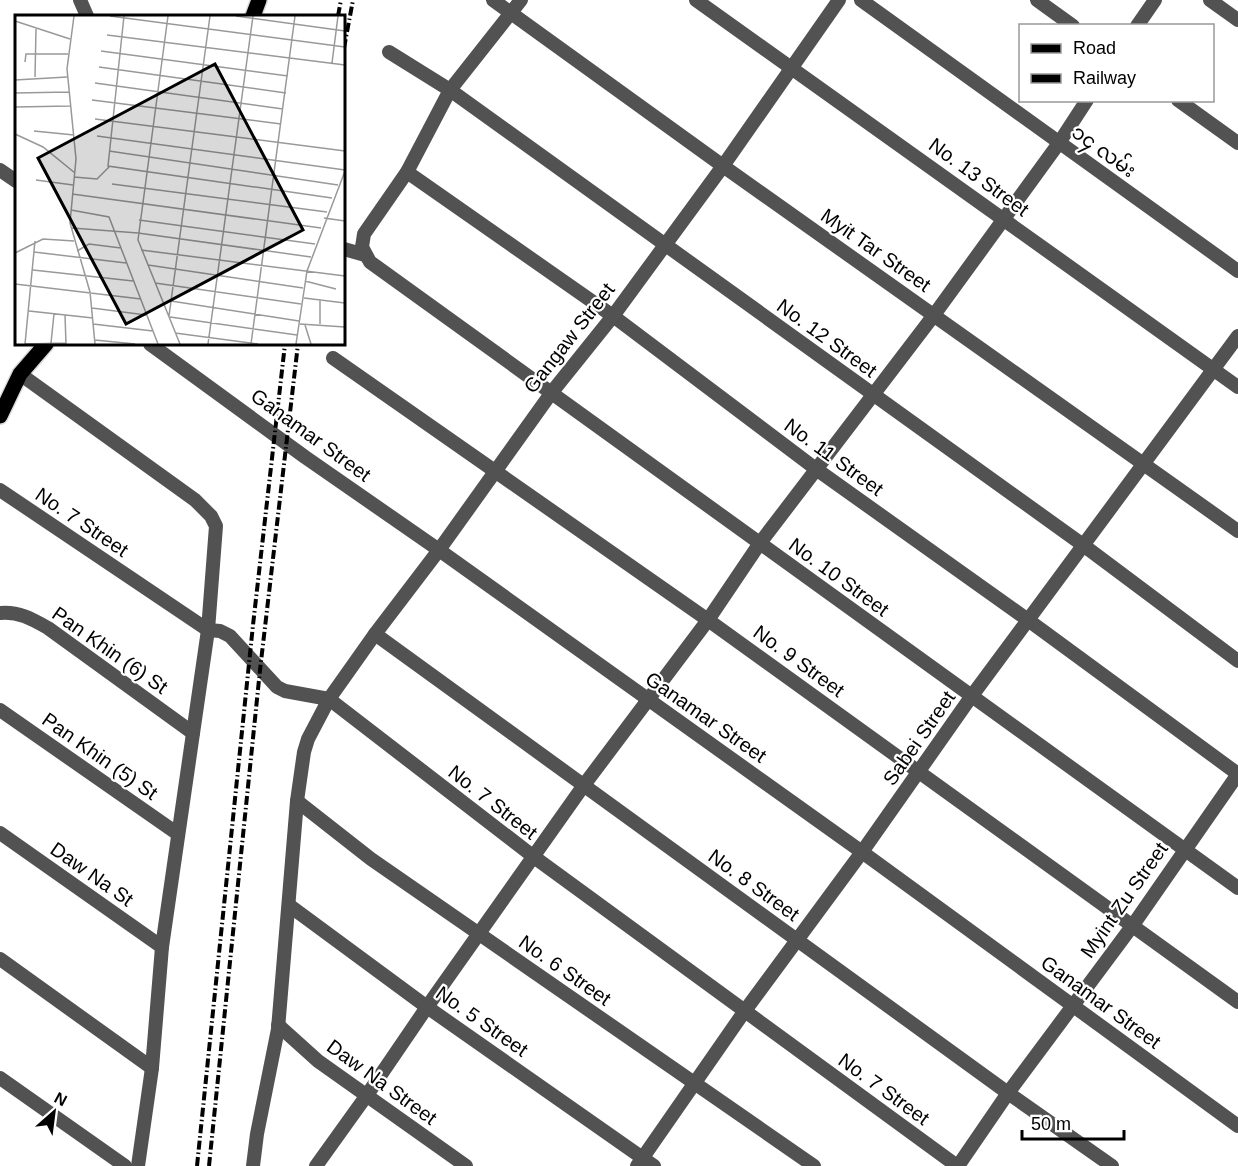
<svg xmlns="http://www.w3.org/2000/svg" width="1238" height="1166" font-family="Helvetica,'Noto Sans Myanmar',sans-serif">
<rect width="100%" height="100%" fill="#fff"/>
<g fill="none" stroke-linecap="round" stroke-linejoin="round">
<defs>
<g id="major">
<polyline points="253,16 259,0"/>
<polyline points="0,416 20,374 46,344"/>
</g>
</defs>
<use href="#major" stroke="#dbdbdb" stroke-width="18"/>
<g stroke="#525252" stroke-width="14">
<polyline points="80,0 87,16"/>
<polyline points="493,0 723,166 1238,531"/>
<polyline points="521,0 450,90 407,172 364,234 362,247 370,262 1238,888"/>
<polyline points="696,0 1238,387"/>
<polyline points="861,0 1238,271"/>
<polyline points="1037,0 1073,26"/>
<polyline points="1210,0 1238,20"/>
<polyline points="1137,26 1155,0"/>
<polyline points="389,52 450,90 1083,545 1238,661"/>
<polyline points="1178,100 1238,143"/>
<polyline points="0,170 16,181"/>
<polyline points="407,172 613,316 816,469 1028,620 1238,774"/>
<polyline points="344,249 365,255"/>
<polyline points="150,344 305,457 439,550 862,852 1238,1126"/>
<polyline points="333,358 708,620 1238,1002"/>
<polyline points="20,374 195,500 211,516 216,526 208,630 162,947 152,1068 138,1166"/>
<polyline points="0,490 208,630 220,631 230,636 277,687 285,691 329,699 534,857 957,1166"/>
<path d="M0 613C18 611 32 619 48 628L193 733"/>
<polyline points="375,634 1008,1093 1112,1166"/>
<polyline points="0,710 178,834"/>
<polyline points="297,801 371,859 814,1166"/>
<polyline points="0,833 162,947"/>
<polyline points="290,906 427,1007 654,1166"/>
<polyline points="0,959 152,1068"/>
<polyline points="278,1025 318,1061 466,1166"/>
<polyline points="0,1078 125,1166"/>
<polyline points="253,1166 257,1134 278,1029 297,801 304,752 308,739 329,699 375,634 439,550 552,392 613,316 723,166 839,0"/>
<polyline points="316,1166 367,1095 427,1007 584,785 708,620 760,543 934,315 1059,143 1087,100"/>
<polyline points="637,1166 744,1012 862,852 971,697 1238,336"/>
<polyline points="958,1166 1008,1093 1133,925 1238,774"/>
</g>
<use href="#major" stroke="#000" stroke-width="15"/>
<g stroke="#000" stroke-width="4" stroke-dasharray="9 3 1.5 3" stroke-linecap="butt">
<polyline points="338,16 341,0"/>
<polyline points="344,48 353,0"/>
<polyline points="197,1166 253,625 285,344"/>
<polyline points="209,1166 260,670 298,344"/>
</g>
</g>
<g text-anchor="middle" stroke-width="4.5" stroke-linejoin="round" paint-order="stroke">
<g font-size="20" fill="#000" stroke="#fff">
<text transform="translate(1104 151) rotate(36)" y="7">၁၄ လမ်း</text>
<text transform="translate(979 177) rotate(36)" y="7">No. 13 Street</text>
<text transform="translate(876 250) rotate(35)" y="7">Myit Tar Street</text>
<text transform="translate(569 338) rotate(-52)" y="7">Gangaw Street</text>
<text transform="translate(827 338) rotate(36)" y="7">No. 12 Street</text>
<text transform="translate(311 435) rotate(36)" y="7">Ganamar Street</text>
<text transform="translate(834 457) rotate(36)" y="7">No. 11 Street</text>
<text transform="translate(82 522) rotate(34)" y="7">No. 7 Street</text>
<text transform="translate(839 577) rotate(36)" y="7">No. 10 Street</text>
<text transform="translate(110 650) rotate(35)" y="7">Pan Khin (6) St</text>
<text transform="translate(799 661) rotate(36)" y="7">No. 9 Street</text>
<text transform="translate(706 717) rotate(35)" y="7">Ganamar Street</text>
<text transform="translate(919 738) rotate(-55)" y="7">Sabei Street</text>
<text transform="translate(100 756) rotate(35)" y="7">Pan Khin (5) St</text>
<text transform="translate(493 802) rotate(38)" y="7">No. 7 Street</text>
<text transform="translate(92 874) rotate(35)" y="7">Daw Na St</text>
<text transform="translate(754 885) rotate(36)" y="7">No. 8 Street</text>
<text transform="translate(1124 900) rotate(-55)" y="7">Myint Zu Street</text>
<text transform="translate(565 970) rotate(35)" y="7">No. 6 Street</text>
<text transform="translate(1101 1002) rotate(36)" y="7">Ganamar Street</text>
<text transform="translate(482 1021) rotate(35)" y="7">No. 5 Street</text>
<text transform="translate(382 1082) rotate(36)" y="7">Daw Na Street</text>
<text transform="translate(884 1089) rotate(36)" y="7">No. 7 Street</text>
</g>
</g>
<g transform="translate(15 15)">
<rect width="330" height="330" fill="#fff"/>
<path fill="none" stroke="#999" stroke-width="1.5" d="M59 1 52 54 61 144 55 208 75 277 80 329M95 1 330 32M109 1 93 151 317 183M153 1 123 225 165 329M221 1 330 16M0 6 55 24M92 20 330 50M86 36 273 61M10 47 11 39H53M317 48 323 1M84 52 271 78M20 62 21 14M0 65 52 62M80 68 268 94M0 78 54 77M77 85 266 109M0 92 55 91M80 104 330 136M19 116 59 120M0 119 28 132 60 158M82 121 330 155M94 136 323 170M59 162 82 164 94 152M21 165 58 170M97 169 312 197M57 179 306 213M56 195 94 202 143 329M309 203 330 206M124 205 300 229M57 213 123 218 296 242M20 226 10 329 51 328M126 235 330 261M62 236 74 229 106 233M19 237 111 248M0 238 28 224 59 226M133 250 288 273M18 255 118 266M290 266 321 274M140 268 286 289M0 269 126 284M289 283 330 288M305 284V309M156 286 284 306M77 293 131 300M14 296 78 303M50 300 51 329M154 301 195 1M155 302 282 320M78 309 138 316M285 309 330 312M290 310 296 329M160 318 243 329M80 325 120 329M36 328 39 299M193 329 238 1M236 329 280 1M281 329 292 256 330 156"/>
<path fill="#000" fill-opacity="0.15" stroke="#000" stroke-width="3" d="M200 49 288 215 111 309 23 143Z"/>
<rect width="330" height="330" fill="none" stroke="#000" stroke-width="3"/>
</g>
<rect x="1019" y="24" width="195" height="78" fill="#ffffff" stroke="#999999" stroke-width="1.5"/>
<rect x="1031" y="44" width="30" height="9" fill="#000000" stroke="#999999" stroke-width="1.5"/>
<text x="1073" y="54" font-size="18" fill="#000000">Road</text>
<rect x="1031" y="74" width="30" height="9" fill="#000000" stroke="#999999" stroke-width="1.5"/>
<text x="1073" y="84" font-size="18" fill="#000000">Railway</text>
<g transform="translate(54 1112) rotate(28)" stroke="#ffffff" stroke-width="4.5" paint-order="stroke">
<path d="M0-4.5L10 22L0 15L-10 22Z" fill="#000000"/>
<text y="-9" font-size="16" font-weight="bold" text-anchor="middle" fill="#000000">N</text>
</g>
<path d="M1022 1130v9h102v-9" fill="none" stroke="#000000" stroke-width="3"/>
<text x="1031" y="1130" font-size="18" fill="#000000" stroke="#ffffff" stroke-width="4.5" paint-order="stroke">50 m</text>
</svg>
